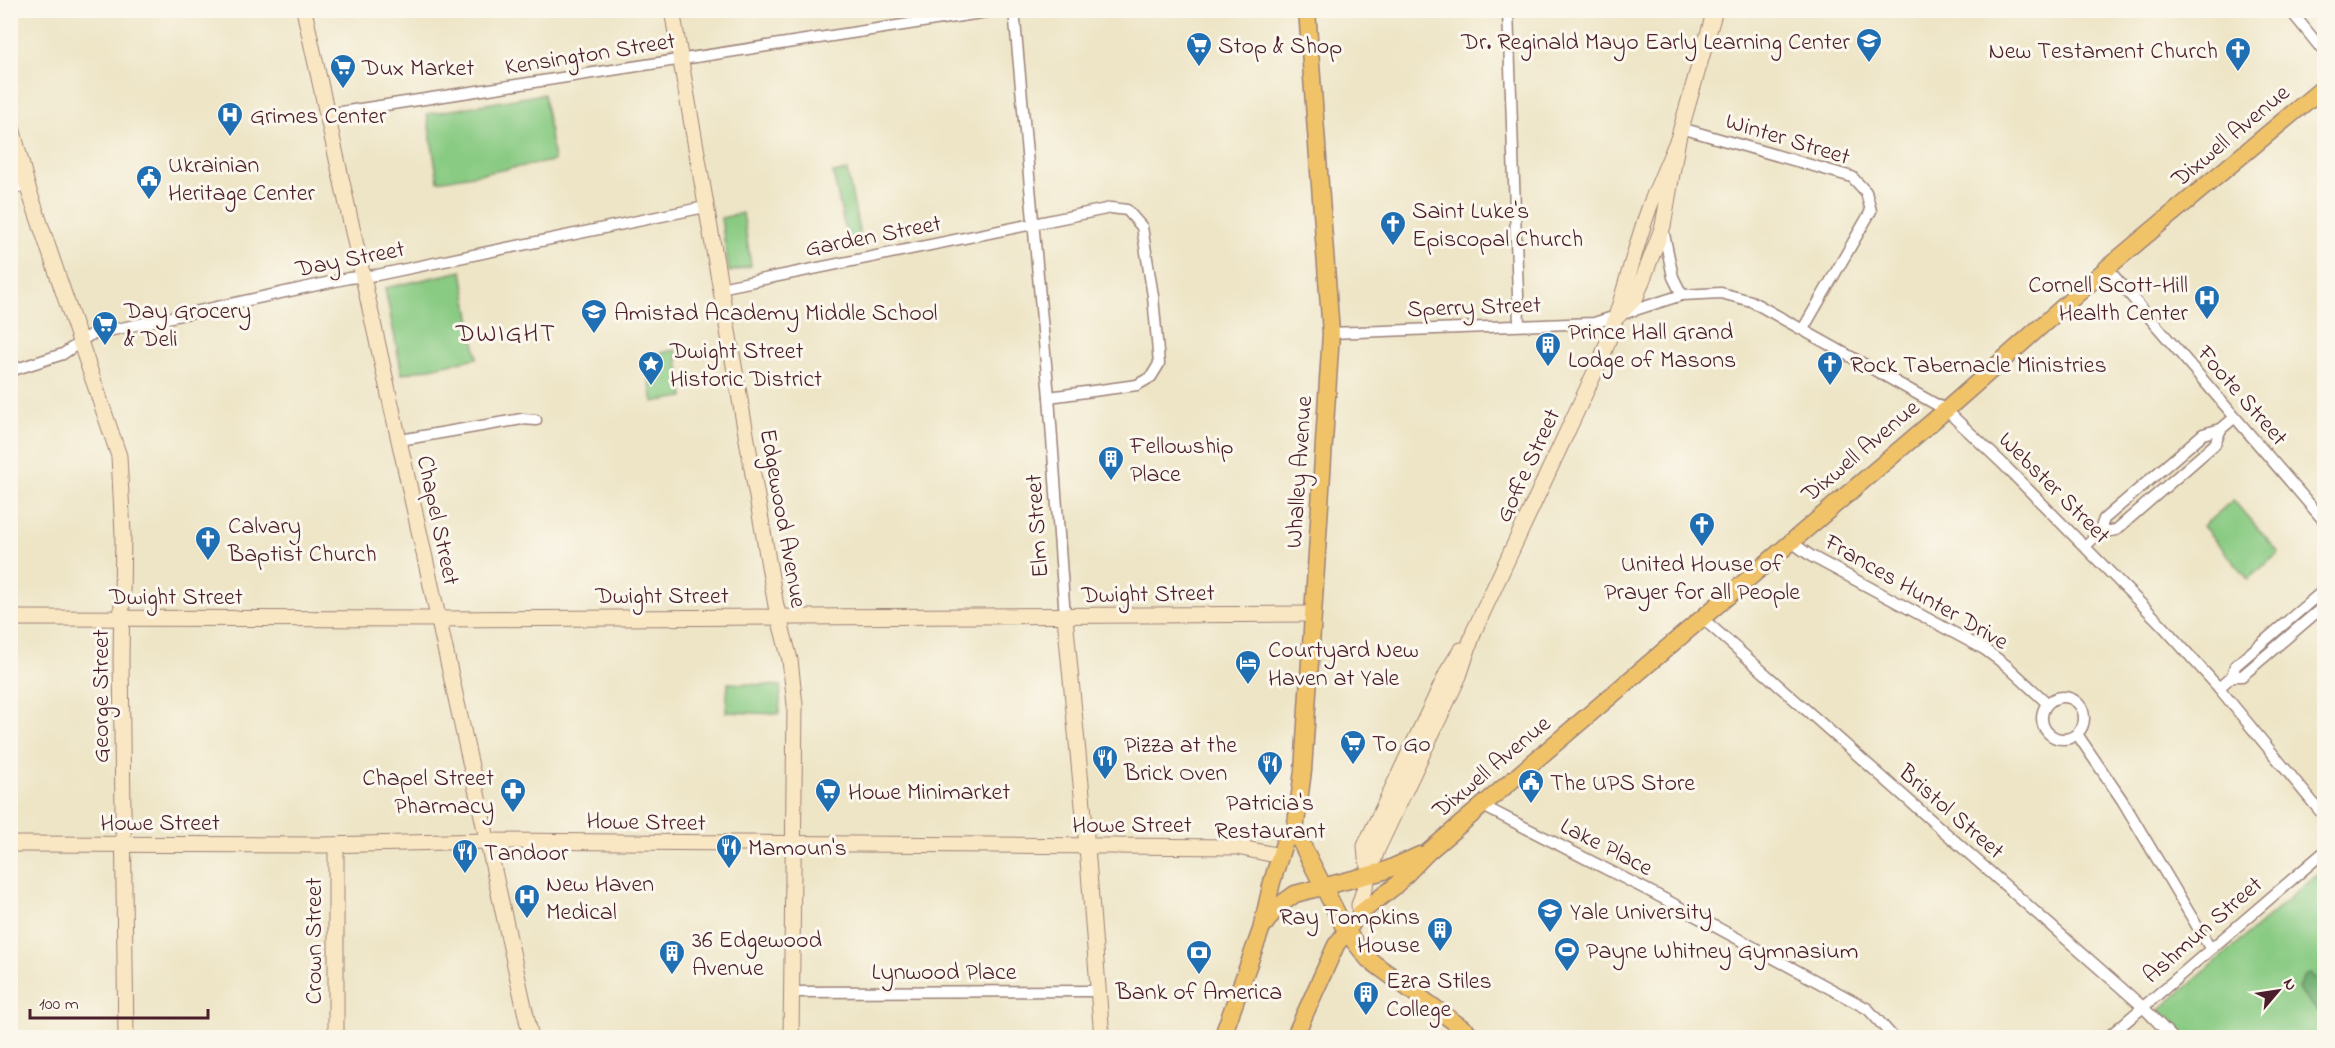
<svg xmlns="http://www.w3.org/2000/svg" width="2335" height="1048" font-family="'Indie Flower',sans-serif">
<rect width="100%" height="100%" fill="#fbf7ec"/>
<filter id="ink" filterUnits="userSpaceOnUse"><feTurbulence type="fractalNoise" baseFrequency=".0167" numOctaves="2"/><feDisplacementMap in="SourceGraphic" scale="12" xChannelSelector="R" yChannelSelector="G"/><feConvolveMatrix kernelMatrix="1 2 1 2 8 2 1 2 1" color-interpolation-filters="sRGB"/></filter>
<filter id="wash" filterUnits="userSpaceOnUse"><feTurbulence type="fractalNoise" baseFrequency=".008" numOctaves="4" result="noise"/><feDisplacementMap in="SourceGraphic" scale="24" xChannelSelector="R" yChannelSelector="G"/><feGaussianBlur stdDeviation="1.35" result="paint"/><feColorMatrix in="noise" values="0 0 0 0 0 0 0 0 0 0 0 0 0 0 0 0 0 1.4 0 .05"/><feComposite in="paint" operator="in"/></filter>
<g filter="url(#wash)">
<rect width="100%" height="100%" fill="#eee5c6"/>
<g fill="#89cb83" stroke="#6a7557" stroke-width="1.5">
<polygon points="544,94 554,161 438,181 427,114"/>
<polygon points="847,171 862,245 849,248 833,173"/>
<polygon points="743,213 751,266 729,272 721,218"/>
<polygon points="462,271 477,358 402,374 385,288"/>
<polygon points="676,350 684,397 653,402 645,356"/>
<polygon points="2233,500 2279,553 2248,579 2203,526"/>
<polygon points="728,683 781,686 779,714 726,712"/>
<polygon points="2324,869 2324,1037 2186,1037 2161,1013 2161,1009"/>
</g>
<polygon fill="#6eaf71" stroke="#5c674e" stroke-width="1.5" points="2310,974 2324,985 2324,1017 2301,994 2298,988 2304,976"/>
</g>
<g filter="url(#ink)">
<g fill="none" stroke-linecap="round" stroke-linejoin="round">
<defs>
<g id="street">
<polyline points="1014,10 1049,397 1065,617"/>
<polyline points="1508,10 1519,324"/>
<polyline points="2290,10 2324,52"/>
<polyline points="328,114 1000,10"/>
<polyline points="1681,128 1852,177 1866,192 1871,211 1803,329"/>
<polyline points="10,189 27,185"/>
<polyline points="1663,229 1673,277 1682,295"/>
<polyline points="2107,268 2324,521"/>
<polyline points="720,288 1111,208 1127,210 1142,227 1153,296 1159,364 1151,377 1137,385 1049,397"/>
<polyline points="1331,333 1594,323 1682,295 1721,293 1751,301 1946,410 2001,462 2161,624 2219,688 2324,816"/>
<polyline points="10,371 63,354 90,335 349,278 377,275 705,207"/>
<polyline points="400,440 522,419 536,420"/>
<polyline points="2099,533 2116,530 2215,444 2221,429"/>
<polyline points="1790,541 1811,556 1984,649 2007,666 2047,703"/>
<polyline points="2085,546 2099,533 2104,519 2203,434 2221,429 2234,418"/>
<polyline points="1702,618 2143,1007 2173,1038"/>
<polyline points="2232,676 2242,676 2324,606"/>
<polyline points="2219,688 2232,676 2235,666 2324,590"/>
<circle cx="2063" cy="718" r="21"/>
<polyline points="2077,734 2122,800 2210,948"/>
<polyline points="1483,806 1655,894 1868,1009 1894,1038"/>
<polyline points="790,992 1099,991"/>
<polyline points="2107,1038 2324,852"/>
</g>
<g id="secondary">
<polyline points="304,10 531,1038"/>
<polyline points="672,10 776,606 790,660 795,705 791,1038"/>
<polyline points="10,120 27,185 119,456 123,534 121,659 126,1038"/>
<polyline points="1618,316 1636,297 1663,226 1678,139 1715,10"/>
<polyline points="1065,617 1087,847 1102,1038"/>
<polyline points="10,618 437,619 1313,614"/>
<polyline points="10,844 324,845 487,841 1237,847 1280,856"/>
<polyline points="1371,872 1366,858 1365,846 1449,669 1461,650"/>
<path d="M1358 917 1360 913 1359 905 1377 850 1459 676 1474 631 1602 357C1622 307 1632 254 1651 203 1660 181 1669 160 1678 139"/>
<polyline points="336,1038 336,845"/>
</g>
<g id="primary">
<polyline points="1295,831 1346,931 1368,959 1476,1038"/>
<polyline points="1360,913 1394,887 1428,852 1946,410 2107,268 2324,87"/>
<polyline points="1265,924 1277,907 1295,894 1384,871 1420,855"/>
<polyline points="1222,1038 1261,930 1272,882 1284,843 1295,831 1303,771 1331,333 1307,10"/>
<polyline points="1294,1038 1336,945 1352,924"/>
</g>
</defs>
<use href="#street" stroke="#9c8278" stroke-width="13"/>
<use href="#secondary" stroke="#9c8278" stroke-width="17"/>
<use href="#primary" stroke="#9c8278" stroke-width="19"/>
<use href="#street" stroke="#fff" stroke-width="10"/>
<use href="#secondary" stroke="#f9e7c3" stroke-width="15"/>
<use href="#primary" stroke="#f1c369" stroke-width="16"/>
</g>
</g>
<defs>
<symbol id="school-pin" viewBox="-11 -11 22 30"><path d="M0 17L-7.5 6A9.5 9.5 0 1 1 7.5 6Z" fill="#1f6fb2" stroke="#fbf7ec"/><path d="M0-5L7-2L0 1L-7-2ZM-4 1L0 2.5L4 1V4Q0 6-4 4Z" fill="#fff"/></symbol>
<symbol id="supermarket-pin" viewBox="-11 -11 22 30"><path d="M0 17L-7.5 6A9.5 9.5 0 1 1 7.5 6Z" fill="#1f6fb2" stroke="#fbf7ec"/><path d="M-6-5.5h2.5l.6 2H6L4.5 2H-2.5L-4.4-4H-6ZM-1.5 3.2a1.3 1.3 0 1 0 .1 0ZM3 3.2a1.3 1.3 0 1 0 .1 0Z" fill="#fff"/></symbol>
<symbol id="church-pin" viewBox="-11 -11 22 30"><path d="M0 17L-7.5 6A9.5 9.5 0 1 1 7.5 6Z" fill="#1f6fb2" stroke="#fbf7ec"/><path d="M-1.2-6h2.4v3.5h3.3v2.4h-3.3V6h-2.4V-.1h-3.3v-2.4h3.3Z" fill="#fff"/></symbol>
<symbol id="hospital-pin" viewBox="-11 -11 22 30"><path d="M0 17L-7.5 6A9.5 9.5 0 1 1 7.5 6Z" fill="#1f6fb2" stroke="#fbf7ec"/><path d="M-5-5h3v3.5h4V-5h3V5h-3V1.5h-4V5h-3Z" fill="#fff"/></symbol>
<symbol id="civic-pin" viewBox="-11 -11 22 30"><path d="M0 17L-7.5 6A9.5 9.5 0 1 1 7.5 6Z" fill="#1f6fb2" stroke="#fbf7ec"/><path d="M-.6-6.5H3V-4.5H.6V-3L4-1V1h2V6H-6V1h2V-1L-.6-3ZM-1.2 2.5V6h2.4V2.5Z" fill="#fff"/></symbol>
<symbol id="building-pin" viewBox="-11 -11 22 30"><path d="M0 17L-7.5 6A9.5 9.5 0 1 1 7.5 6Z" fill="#1f6fb2" stroke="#fbf7ec"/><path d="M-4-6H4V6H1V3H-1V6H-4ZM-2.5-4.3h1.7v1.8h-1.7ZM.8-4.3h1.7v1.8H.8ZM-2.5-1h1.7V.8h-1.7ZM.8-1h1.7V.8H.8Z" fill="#fff"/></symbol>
<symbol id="sight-pin" viewBox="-11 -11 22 30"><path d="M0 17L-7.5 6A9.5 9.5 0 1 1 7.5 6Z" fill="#1f6fb2" stroke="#fbf7ec"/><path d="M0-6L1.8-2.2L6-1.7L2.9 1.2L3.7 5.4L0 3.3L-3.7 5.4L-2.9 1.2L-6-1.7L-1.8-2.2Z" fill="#fff"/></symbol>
<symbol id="hotel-pin" viewBox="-11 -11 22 30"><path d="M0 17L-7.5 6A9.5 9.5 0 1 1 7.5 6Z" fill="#1f6fb2" stroke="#fbf7ec"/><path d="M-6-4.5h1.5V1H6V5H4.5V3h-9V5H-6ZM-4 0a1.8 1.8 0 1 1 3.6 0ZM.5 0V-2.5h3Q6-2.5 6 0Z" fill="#fff"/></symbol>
<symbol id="restaurant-pin" viewBox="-11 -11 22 30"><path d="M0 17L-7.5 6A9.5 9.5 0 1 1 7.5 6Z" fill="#1f6fb2" stroke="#fbf7ec"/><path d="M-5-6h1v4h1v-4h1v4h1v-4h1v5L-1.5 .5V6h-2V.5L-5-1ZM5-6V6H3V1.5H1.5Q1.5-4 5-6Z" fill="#fff"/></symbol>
<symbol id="pharmacy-pin" viewBox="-11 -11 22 30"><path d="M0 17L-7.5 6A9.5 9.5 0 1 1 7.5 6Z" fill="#1f6fb2" stroke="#fbf7ec"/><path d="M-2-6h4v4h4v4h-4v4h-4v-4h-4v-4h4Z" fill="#fff"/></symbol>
<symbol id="university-pin" viewBox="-11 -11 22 30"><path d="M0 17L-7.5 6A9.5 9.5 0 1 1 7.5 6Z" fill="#1f6fb2" stroke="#fbf7ec"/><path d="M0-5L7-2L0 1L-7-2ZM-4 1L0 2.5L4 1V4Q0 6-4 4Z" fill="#fff"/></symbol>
<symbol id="stadium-pin" viewBox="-11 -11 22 30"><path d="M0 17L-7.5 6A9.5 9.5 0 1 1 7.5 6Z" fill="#1f6fb2" stroke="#fbf7ec"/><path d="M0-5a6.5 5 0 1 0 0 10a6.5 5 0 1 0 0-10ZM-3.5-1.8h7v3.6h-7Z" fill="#fff"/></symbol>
<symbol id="bank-pin" viewBox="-11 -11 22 30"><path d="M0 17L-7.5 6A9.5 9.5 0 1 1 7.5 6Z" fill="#1f6fb2" stroke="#fbf7ec"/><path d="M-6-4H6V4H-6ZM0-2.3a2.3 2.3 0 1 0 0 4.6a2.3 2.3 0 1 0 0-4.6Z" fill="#fff"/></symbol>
</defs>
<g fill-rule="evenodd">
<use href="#school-pin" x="1854" y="26" width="30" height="40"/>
<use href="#supermarket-pin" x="1184" y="30" width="30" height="40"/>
<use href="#church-pin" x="2223" y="35" width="30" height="40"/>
<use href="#supermarket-pin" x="328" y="52" width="30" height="40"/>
<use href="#hospital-pin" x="215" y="100" width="30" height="40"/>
<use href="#civic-pin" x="134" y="163" width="30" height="40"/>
<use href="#church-pin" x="1378" y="209" width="30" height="40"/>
<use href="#hospital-pin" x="2192" y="283" width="30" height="40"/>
<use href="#school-pin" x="579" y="297" width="30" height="40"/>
<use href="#supermarket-pin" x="90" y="309" width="30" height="40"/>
<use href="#building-pin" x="1533" y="330" width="30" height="40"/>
<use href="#sight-pin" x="636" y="349" width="30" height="40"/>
<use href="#church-pin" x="1815" y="349" width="30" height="40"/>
<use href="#building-pin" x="1096" y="444" width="30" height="40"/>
<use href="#church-pin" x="1687" y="510" width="30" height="40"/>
<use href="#church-pin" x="193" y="524" width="30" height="40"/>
<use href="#hotel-pin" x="1233" y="648" width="30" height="40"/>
<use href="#supermarket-pin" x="1338" y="728" width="30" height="40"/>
<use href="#restaurant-pin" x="1090" y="743" width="30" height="40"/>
<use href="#restaurant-pin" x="1255" y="749" width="30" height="40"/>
<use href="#civic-pin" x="1516" y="767" width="30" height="40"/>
<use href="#pharmacy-pin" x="498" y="776" width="30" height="40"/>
<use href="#supermarket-pin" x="813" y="776" width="30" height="40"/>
<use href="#restaurant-pin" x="714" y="832" width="30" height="40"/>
<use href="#restaurant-pin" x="450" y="837" width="30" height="40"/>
<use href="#hospital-pin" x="512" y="882" width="30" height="40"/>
<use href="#university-pin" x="1535" y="896" width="30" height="40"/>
<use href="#building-pin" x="1425" y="915" width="30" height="40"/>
<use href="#stadium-pin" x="1552" y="935" width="30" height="40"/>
<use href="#building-pin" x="657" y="938" width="30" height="40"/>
<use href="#bank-pin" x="1184" y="938" width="30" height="40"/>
<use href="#building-pin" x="1351" y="979" width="30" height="40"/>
</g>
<g text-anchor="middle" stroke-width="6" stroke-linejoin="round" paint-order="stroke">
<g font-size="24" fill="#4a1f2b" stroke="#fbf7ec" text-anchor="start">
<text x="1850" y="49" text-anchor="end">Dr. Reginald Mayo Early Learning Center</text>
<text x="1218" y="53">Stop &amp; Shop</text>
<text x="2218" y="58" text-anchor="end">New Testament Church</text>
<text x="362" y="75">Dux Market</text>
<text x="250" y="123">Grimes Center</text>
<text x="168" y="172">Ukrainian<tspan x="168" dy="28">Heritage Center</tspan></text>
<text x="1412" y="218">Saint Luke's<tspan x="1412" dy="28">Episcopal Church</tspan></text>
<text x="2188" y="292" text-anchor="end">Cornell Scott-Hill<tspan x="2188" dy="28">Health Center</tspan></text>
<text x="124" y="318">Day Grocery<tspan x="124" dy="28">&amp; Deli</tspan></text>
<text x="614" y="320">Amistad Academy Middle School</text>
<text x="1568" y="339">Prince Hall Grand<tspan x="1568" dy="28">Lodge of Masons</tspan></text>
<text x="670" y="358">Dwight Street<tspan x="670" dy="28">Historic District</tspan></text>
<text x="1850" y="372">Rock Tabernacle Ministries</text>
<text x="1130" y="453">Fellowship<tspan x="1130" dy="28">Place</tspan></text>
<text x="228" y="533">Calvary<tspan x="228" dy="28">Baptist Church</tspan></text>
<text x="1702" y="571" text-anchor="middle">United House of<tspan x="1702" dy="28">Prayer for all People</tspan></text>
<text x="1268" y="657">Courtyard New<tspan x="1268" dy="28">Haven at Yale</tspan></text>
<text x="1372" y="751">To Go</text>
<text x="1124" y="752">Pizza at the<tspan x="1124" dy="28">Brick Oven</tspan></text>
<text x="494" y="785" text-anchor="end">Chapel Street<tspan x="494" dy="28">Pharmacy</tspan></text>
<text x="1550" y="790">The UPS Store</text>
<text x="848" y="799">Howe Minimarket</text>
<text x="1270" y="810" text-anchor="middle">Patricia's<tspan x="1270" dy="28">Restaurant</tspan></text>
<text x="748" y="855">Mamoun's</text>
<text x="484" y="860">Tandoor</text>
<text x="546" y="891">New Haven<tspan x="546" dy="28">Medical</tspan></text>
<text x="1570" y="919">Yale University</text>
<text x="1420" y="924" text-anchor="end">Ray Tompkins<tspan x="1420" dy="28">House</tspan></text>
<text x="692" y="947">36 Edgewood<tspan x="692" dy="28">Avenue</tspan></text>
<text x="1586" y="958">Payne Whitney Gymnasium</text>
<text x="1386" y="988">Ezra Stiles<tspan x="1386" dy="28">College</tspan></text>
<text x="1199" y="999" text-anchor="middle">Bank of America</text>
</g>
<g font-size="24" fill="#4a1f2b" stroke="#fbf7ec">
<text transform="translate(590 53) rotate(-9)" y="8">Kensington Street</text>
<text transform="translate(2230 135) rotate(-40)" y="8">Dixwell Avenue</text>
<text transform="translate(1788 138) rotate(17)" y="8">Winter Street</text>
<text transform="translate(873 235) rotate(-11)" y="8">Garden Street</text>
<text transform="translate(350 258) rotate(-11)" y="8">Day Street</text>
<text transform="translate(1474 306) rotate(-2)" y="8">Sperry Street</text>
<text transform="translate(2243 395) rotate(49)" y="8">Foote Street</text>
<text transform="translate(1860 450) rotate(-40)" y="8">Dixwell Avenue</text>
<text transform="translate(1527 465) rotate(-65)" y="8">Goffe Street</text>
<text transform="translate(1298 472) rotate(-86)" y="8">Whalley Avenue</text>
<text transform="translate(2055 487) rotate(45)" y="8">Webster Street</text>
<text transform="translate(784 518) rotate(80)" y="8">Edgewood Avenue</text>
<text transform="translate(439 520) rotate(78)" y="8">Chapel Street</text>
<text transform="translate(1036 526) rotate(-94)" y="8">Elm Street</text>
<text transform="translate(1917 591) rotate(30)" y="8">Frances Hunter Drive</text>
<text transform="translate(1148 593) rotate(-1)" y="8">Dwight Street</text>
<text x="662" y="603">Dwight Street</text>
<text x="176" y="604">Dwight Street</text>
<text transform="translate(100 696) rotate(-90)" y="8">George Street</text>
<text transform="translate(1491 766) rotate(-40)" y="8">Dixwell Avenue</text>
<text transform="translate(1952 811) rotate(41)" y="8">Bristol Street</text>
<text transform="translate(646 821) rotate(1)" y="8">Howe Street</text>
<text x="160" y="830">Howe Street</text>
<text x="1132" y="832">Howe Street</text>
<text transform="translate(1607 846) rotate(27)" y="8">Lake Place</text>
<text transform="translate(2202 929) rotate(-41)" y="8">Ashmun Street</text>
<text transform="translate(313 941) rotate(-90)" y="8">Crown Street</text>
<text x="944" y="979">Lynwood Place</text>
</g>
<g font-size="26" letter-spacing="1.5" fill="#4a1f2b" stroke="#fbf7ec">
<text x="506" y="341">DWIGHT</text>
</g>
</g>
<rect width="2335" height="1048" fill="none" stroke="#fbf7ec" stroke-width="36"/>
<g transform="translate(2278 991) rotate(61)" stroke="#fbf7ec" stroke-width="4.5" paint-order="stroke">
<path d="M0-4.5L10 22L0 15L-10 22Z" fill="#4a1f2b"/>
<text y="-9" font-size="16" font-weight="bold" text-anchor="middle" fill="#4a1f2b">N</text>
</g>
<path d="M30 1009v9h178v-9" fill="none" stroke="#4a1f2b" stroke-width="3"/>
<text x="39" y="1009" font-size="18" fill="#4a1f2b" stroke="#fbf7ec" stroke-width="4.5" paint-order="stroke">100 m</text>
</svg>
